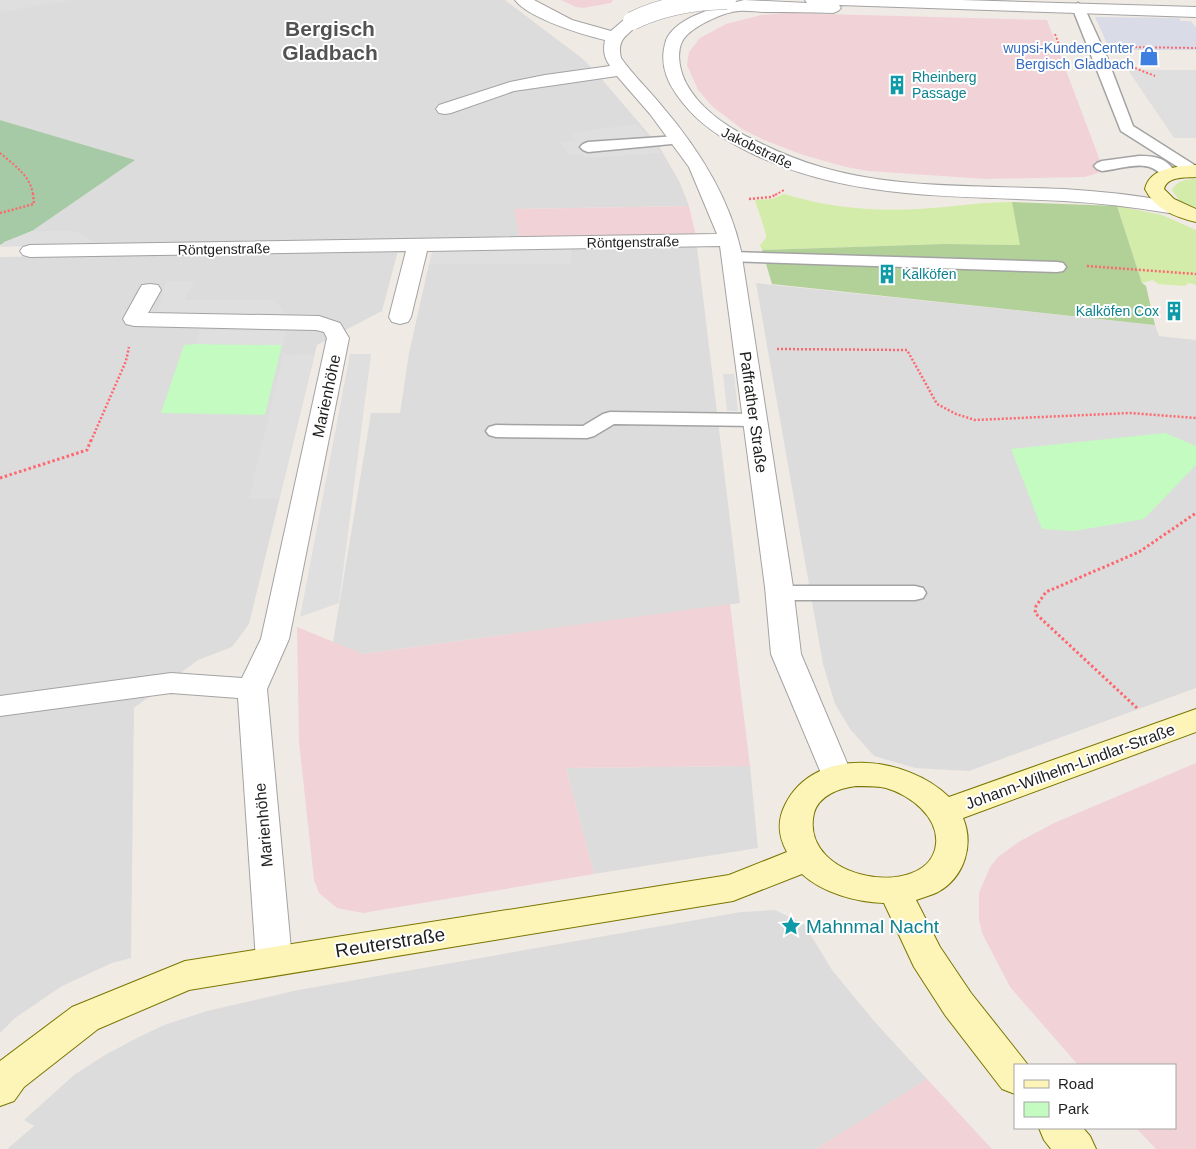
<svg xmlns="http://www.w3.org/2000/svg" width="1196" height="1149" font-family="Arial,sans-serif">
<rect width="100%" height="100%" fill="#f0eae5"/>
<g fill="#dddcdc">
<polygon points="0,0 505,0 583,59 600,77 659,146 680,183 689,206 515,209 520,239 97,244 74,231 32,231 134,160 0,120"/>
<polygon points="697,247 740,603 363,654 333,642 371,413 400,413 409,353 429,264 570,264 571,248"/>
<polygon points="398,251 382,311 317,345 249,624 232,647 198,660 134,708 131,958 112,963 62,986 15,1018 0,1033 0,257"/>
<polygon points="756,283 1155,325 1159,336 1196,340 1196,688 969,771 915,768 874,756 850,729 835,704 823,664"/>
<polygon points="750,766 758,848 594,874 566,768"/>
<polygon points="775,910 804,924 832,970 874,1021 927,1079 816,1149 7,1149 34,1126 24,1120 74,1075 105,1055 135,1039 164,1025 207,1011 298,990 741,912"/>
</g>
<g fill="#f1d3d7">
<polygon points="561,0 613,0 611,3 583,8 576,7"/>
<polygon points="790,13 1047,20 1104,171 1085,177 986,179 868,171 846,167 803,155 764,140 742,129 713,107 698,90 687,65 689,52 700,38 726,24 761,15"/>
<polygon points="689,206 696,236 520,239 514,209"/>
<polygon points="730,604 750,766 566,768 594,874 363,913 337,908 319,893 314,880 299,742 297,627 363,654"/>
<polygon points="1196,763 1196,1149 1156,1149 1136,1128 1175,1128 1175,1065 1078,1065 1010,987 982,933 979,920 979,893 990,867 998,857 1020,841 1054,823"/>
<polygon points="927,1079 992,1149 816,1149"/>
</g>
<g fill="#d4eca9">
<path d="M1196 179V208L1179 200 1172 190C1176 181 1187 179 1196 179Z"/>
<path d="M784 194C832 209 882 212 932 208 959 206 985 202 1012 202L1021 245 944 244 762 250 760 245 766 238V234L755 200 772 199Z"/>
<polygon points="1117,206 1162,215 1196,230 1196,285 1189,283 1185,286 1158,284 1153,280 1142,283"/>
</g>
<polygon fill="#b1d198" points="1012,202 1117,206 1142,283 1146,286 1155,325 772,284 762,250 944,244 1020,245"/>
<polygon fill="#a5caa5" points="0,120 135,160 32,231 0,245"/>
<g fill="#c4fbc0">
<polygon points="196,344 282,345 265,415 161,413 184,345"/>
<polygon points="1165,433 1196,446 1196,465 1144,519 1074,531 1042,529 1011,449"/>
</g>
<g fill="#dfdfdf">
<polygon points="0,0 73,0 0,12"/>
<polygon points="1128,70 1196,70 1196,138 1174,138"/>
<polygon points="637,124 660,153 586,158 582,154 570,155 560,142 576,141 569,133"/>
<polygon points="32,231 74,231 97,244 0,247 4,242"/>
<polygon points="571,248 570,264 429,264 432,251"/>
<polygon points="167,281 194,281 185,300 274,300 286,314 156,313"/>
<polygon points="200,330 287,331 282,345 196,344"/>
<polygon points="314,354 279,499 249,499 283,355"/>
<polygon points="350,354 371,354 339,603 300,617"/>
<polygon points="723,374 734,374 738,411 727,411"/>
</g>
<polygon fill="#d9dbe6" points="1095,17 1179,18 1181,21 1191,21 1196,28 1196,50 1110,50"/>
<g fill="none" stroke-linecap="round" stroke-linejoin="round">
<defs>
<g id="lane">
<polygon points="1078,3 1084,7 1106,55 1133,126 1196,166 1196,175 1189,174 1121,131 1072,7"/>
<polygon points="677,136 682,137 684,140 682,143 588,152 583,150 580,147 583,144 588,142"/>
<path d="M1139 156C1157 156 1166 158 1177 174L1175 177H1163C1149 157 1123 169 1102 171L1097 169 1094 166 1097 163 1102 161Z"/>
<polygon points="732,252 1057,262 1063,263 1066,267 1063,271 1057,272 726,261 724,257 726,253"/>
<polygon points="610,412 755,414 762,416 765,420 762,424 755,426 614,424 594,436 587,438 496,437 489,435 486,431 489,427 496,425 583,426 603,414"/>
<polygon points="779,586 915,586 923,588 926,593 923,598 915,600 779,600 771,598 768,593 771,588"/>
</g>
<g id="street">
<path d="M515 0H534L572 20 611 31 626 18H638L640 21C630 36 616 36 621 58 633 75 648 89 661 105 697 147 729 196 741 251L793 587 801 654 853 777 848 785 837 789 826 785 771 654 765 587 720 246 427 251 411 317 408 322 400 324 392 322 389 317 406 251 30 257 23 255 20 251 23 247 30 245 717 234 689 167 650 114 617 76 514 91 451 113 445 114 439 113 436 109 439 105 510 82 545 75 610 66C604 57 603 51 605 40 583 35 528 18 515 0Z"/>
<path d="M744 0 807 3 805 0H961L1196 7V17L839 5 841 8 838 11 833 13C810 12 788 12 765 12 757 12 747 10 739 11 724 12 699 24 688 34 674 46 679 69 686 83 700 109 728 128 754 140 776 151 797 160 821 167 899 190 984 185 1064 189 1099 191 1134 195 1169 201L1176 203 1179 207 1176 211 1169 213C1134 207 1099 203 1064 201 957 195 847 201 749 152 724 140 700 125 683 103 669 86 659 67 665 44 671 17 721 6 744 0Z"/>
<polygon points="150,284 158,285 161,290 148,313 319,316 340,323 349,338 289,639 267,689 292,960 287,970 274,975 261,970 256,960 238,698 171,693 0,716 0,696 171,673 242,678 261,639 327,338 324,332 316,330 134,326 126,324 123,319 139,290 142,285"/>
</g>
<g id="secondary">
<path d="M1196 165V177C1185 178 1167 176 1164 189L1174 199 1196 209V222C1175 217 1155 209 1145 189 1150 167 1177 167 1196 165Z"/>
<path d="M1196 709V732L963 818C974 844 965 877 938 892 932 895 924 897 916 900L940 947 971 993 1028 1065H1015V1094L1002 1089 945 1015 914 967 884 903C856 902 823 893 802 874L733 901 189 990 98 1029 24 1087 14 1101 0 1106V1061L72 1007 185 961 729 875 787 852C778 836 777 821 785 805 815 744 907 756 949 797ZM856 786C866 786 877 786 886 788 910 795 939 817 936 844 930 901 798 882 814 813 819 795 840 788 856 786Z"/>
<polygon points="1039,1128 1083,1128 1090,1136 1096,1149 1051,1149 1044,1140"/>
</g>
</defs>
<use href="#lane" stroke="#a3a3a3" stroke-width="3"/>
<use href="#street" stroke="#a3a3a3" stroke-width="2"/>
<use href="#secondary" stroke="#7a7601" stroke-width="2"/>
<g stroke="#fe676e" stroke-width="2" stroke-dasharray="2 2" stroke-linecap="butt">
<polyline points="1055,34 1066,63 1059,63"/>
<polyline points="1127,47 1196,48"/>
<polyline points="1135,68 1155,76"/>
<path d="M0 153C14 165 31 176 33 195"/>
<polyline points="775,195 784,190"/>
</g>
<g stroke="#fe676e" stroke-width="2.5" stroke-dasharray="2 2" stroke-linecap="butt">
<polyline points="749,199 771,197 777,194"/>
<polyline points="0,213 34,204 33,194"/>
<polyline points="1087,266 1196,274"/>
<polyline points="777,349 907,350 937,404 956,414 975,420 1130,413 1196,418"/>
<polyline points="91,441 126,361 129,347"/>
</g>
<g stroke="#fe676e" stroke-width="3" stroke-dasharray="2.5 2.5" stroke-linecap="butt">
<polyline points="0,478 87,450 91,440"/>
<polyline points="1137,708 1035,613 1036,606 1046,592 1139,552 1196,513"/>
</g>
<use href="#lane" fill="#fff" fill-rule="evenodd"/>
<use href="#street" fill="#fff" fill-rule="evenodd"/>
<use href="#secondary" fill="#fcf5b7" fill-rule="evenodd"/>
<defs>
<path id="street-bridge" d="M632 21C662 6 694 1 727 0"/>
</defs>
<use href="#street-bridge" stroke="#a3a3a3" stroke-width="19" stroke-linecap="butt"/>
<use href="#street-bridge" stroke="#fff" stroke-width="18"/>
</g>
<defs>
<symbol id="shop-bare" viewBox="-9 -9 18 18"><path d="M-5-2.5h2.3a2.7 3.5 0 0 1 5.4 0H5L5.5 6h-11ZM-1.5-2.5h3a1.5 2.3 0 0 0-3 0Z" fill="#3f7fe0" stroke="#fff" stroke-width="2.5" paint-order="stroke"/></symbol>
<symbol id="building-bare" viewBox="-9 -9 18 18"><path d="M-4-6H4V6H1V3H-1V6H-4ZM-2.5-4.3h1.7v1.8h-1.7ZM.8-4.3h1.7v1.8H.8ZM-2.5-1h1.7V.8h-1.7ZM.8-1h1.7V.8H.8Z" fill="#0f9aa8" stroke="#fff" stroke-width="2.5" paint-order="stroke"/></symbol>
<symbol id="sight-bare" viewBox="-9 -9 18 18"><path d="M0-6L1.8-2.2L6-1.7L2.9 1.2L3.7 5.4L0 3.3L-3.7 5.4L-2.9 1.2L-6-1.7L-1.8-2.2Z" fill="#0f9aa8" stroke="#fff" stroke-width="2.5" paint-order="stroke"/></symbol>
</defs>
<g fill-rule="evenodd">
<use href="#shop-bare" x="1135" y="42" width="28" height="28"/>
<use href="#building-bare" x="883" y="71" width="28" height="28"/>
<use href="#building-bare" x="873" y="260" width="28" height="28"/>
<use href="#building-bare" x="1160" y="297" width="28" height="28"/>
<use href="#sight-bare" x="777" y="912" width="28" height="28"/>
</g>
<g text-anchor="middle" stroke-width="4" stroke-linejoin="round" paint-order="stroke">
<g font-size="14" fill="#366cbe" stroke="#fff" text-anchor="end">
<text x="1134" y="53">wupsi-KundenCenter<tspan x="1134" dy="16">Bergisch Gladbach</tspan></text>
</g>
<g font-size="14" fill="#0d838f" stroke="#fff" text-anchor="start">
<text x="912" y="82">Rheinberg<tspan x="912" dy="16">Passage</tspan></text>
<text x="902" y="279">Kalköfen</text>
<text x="1159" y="316" text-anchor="end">Kalköfen Cox</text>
</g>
<g font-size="14" fill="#1f1f1f" stroke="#fff">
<text transform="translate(757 148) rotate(26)" y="5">Jakobstraße</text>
<text transform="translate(633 242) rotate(-1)" y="5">Röntgenstraße</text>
<text transform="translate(224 249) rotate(-1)" y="5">Röntgenstraße</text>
</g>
<g font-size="16" fill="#1f1f1f" stroke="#fff">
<text transform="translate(326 396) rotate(-78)" y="6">Marienhöhe</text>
<text transform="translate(754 412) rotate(82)" y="6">Paffrather Straße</text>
<text transform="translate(1070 766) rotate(-20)" y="6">Johann-Wilhelm-Lindlar-Straße</text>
<text transform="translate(263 825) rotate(-95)" y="6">Marienhöhe</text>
</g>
<g font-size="19" fill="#0d838f" stroke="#fff" text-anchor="start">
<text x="806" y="933">Mahnmal Nacht</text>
</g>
<g font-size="19" fill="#1f1f1f" stroke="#fff">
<text transform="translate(390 942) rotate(-9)" y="7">Reuterstraße</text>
</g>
<g font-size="21" font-weight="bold" fill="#525252" stroke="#fff">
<text x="330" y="36">Bergisch<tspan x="330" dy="24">Gladbach</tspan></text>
</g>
</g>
<rect x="1014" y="1064" width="162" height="65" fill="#ffffff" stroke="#a5a5a5"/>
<rect x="1024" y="1080" width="25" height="8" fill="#fcf5b7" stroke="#a5a5a5"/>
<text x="1058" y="1089" font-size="15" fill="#1f1f1f">Road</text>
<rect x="1024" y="1102" width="25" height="15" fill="#c4fbc0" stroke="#a5a5a5"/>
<text x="1058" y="1114" font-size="15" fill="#1f1f1f">Park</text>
</svg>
